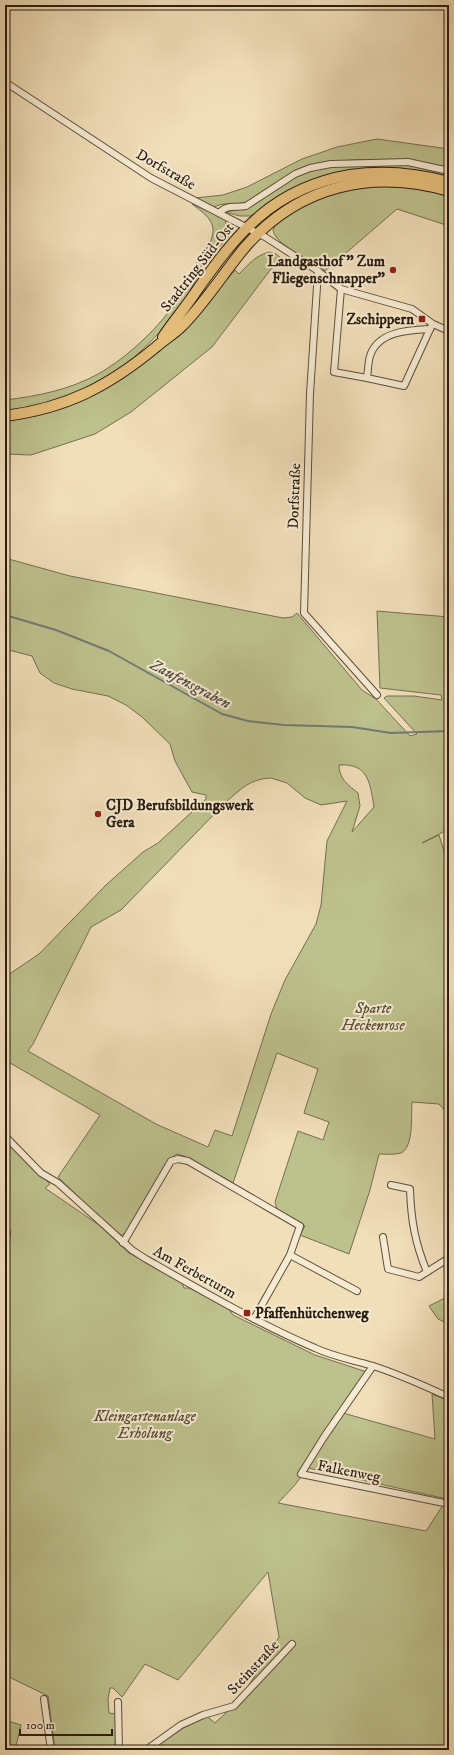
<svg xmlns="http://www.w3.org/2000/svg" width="454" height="1755" font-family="'IM FELL DW Pica',serif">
<rect width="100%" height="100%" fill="#f1dfba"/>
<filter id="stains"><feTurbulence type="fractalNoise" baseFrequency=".005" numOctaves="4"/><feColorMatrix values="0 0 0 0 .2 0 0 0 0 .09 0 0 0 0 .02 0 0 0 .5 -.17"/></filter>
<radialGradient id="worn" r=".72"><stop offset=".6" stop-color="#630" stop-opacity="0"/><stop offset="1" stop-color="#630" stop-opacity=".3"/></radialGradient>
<g fill="#bdc18d" stroke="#746f4e" fill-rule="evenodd">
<path d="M377 139 449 149V169C409 159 333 154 295 171 277 179 265 196 246 202 235 206 226 201 214 207L195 198 223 195 247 187 302 159 337 147Z"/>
<polygon points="408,165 449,173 449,178 322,177 304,183 289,191 251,216 240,216 225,212 248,208 289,180 306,171 331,166"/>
<path d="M401 186 449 195V226L397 209 325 271C313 262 274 244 273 230 278 214 333 191 349 188 366 185 385 186 401 186Z"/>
<path d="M192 204 227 220 225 222 230 230 229 236 205 262 196 275 198 276C167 337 113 385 47 405 34 409 19 409 5 411V400C38 396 69 390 98 374 127 358 162 325 179 297 185 287 188 276 194 267 200 256 212 245 213 232 214 219 201 211 192 204Z"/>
<path d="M269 252 276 254 289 264H278L271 269 212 347 131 412 95 434 31 455 5 454V419L81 401 122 379 160 351 174 338 235 270 239 274C249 264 255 256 269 252Z"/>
<path d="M5 558 70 576 283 618 292 617 297 613 362 690 376 699 410 736 417 734 384 698 387 696H414L442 700 441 695 380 688 377 611 449 617V836L445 831 422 843 439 835 449 867V1115L439 1104 412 1102C411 1115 414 1147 401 1153 395 1155 385 1154 379 1154L370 1190 349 1254 300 1235 305 1226 277 1209 275 1202 298 1131 323 1140 329 1122 304 1113 318 1069 277 1053 233 1183 184 1156 177 1154 171 1158 127 1232 122 1235 116 1233 58 1177 100 1115 5 1060V977L39 954 106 885 143 852 158 843 206 799V795L192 792 175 761 170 744 142 717 126 705 108 696 72 689 54 683 40 673 32 656 5 649ZM339 765C368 763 370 782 374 807L352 832 360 806 358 793C348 785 339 779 339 765ZM271 778 287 783 305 798 321 805 347 801 327 841 321 905 316 924 285 980 271 1014 232 1136 215 1130 208 1147 156 1124 28 1051 33 1044 91 927 121 910 226 802C242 788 250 779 271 778Z"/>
<path d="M5 1140 50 1184 45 1188 99 1225 129 1253 182 1283 184 1288H189L226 1305 233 1315 315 1355 367 1372 330 1431 343 1413 435 1439 432 1394 449 1401V1750H151L204 1714 215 1723 239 1701 279 1637 268 1572 178 1680 145 1664 122 1697 113 1688H110L108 1699 109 1713 116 1714 115 1750H55L48 1696 5 1675V1249L9 1245 11 1230 5 1226ZM308 1468 447 1499 426 1531 278 1503 294 1486Z"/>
<polygon points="449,1296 449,1324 438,1319 429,1306"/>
<polygon points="5,1720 21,1725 15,1750 5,1750"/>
</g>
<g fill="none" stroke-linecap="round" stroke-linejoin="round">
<polyline stroke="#717b76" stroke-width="2" points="5,615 56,630 109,651 222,714 248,721 284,725 352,727 391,733 449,731"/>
<defs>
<g id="minor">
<polyline points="5,82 151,178 265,237 318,271 341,289 412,309 433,324 449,331"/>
<path d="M219 213C227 204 235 208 246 206L295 174 310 168 331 164 408 162 449 171"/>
<polyline points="318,271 310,394 304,613 377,695"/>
<path d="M341 289 334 372 367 378C368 371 368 363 370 356 378 331 409 330 430 329"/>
<polyline points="367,378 404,386 431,327"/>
<path d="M5 1136 41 1173 58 1183 132 1250 146 1259C202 1291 257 1323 315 1348 334 1357 354 1360 373 1366 399 1374 424 1386 449 1397"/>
<path d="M391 1185 410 1189C411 1220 415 1243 427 1272"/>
<polyline points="383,1237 388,1269 419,1277 449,1258"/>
<polyline points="123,1243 171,1161 178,1159 188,1161 300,1226 290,1255 254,1319"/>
<polyline points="290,1255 357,1291"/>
<polyline points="373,1366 324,1437 301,1474 449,1504"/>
<polyline points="44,1699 51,1750"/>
<polyline points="118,1702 119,1750"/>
<polyline points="146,1750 181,1725 203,1715 234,1706 292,1644"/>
</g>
<g id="primary">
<path d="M163 337C173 322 185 308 195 293 237 233 273 188 350 175 384 170 416 173 449 182"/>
<path d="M5 416C67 408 109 386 156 347 164 340 174 334 182 326 206 302 224 272 246 246 300 185 372 169 449 191"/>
</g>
</defs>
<use href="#minor" stroke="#5c4e3a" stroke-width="8"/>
<use href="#primary" stroke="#2b1d0f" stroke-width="12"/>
<use href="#minor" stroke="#f6ead2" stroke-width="6"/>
<use href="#primary" stroke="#e8c07d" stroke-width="10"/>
</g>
<g fill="#8f2418" stroke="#f6ead2" stroke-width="1.5">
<circle cx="393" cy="270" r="4"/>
<rect x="418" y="315" width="8" height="8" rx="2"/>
<circle cx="98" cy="814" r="4"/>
<rect x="243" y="1309" width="8" height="8" rx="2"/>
</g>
<g text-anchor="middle" stroke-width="4" stroke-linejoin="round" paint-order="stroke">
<g font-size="15" fill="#2b1d0f" stroke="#f6ead2">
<text transform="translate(166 169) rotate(30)" y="5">Dorfstraße</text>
<text transform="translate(197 267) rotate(-52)" y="5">Stadtring Süd-Ost</text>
<text transform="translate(294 496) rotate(-88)" y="5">Dorfstraße</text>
<text transform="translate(195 1272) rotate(29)" y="5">Am Ferberturm</text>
<text transform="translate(349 1471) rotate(11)" y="5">Falkenweg</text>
<text transform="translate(253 1667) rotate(-47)" y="5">Steinstraße</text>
</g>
<g font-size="15" font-weight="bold" fill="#2b1d0f" stroke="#f6ead2" text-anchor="end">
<text x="385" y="266">Landgasthof " Zum<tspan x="385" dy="17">Fliegenschnapper"</tspan></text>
<text x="414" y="324">Zschippern</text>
<text x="106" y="810" text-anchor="start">CJD Berufsbildungswerk<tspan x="106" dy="17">Gera</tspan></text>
<text x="255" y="1318" text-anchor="start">Pfaffenhütchenweg</text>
</g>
<g font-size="15" font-style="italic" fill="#574e35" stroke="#f6ead2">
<text x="373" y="1013">Sparte<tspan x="373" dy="17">Heckenrose</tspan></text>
<text x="145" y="1421">Kleingartenanlage<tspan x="145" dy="17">Erholung</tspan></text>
</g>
<g font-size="16" font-style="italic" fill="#4e4c43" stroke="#f6ead2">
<text transform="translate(191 683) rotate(28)" y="6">Zaufensgraben</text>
</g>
</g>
<rect width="454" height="1755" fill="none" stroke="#f1dfba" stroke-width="20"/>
<rect x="6" y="6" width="442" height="1743" fill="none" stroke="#2b1d0f" stroke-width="2"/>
<rect x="10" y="10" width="434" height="1735" fill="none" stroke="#2b1d0f"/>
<path d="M20 1729v6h92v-6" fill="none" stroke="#2b1d0f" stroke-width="2"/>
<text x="26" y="1729" font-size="12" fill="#2b1d0f" stroke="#f6ead2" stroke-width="3" paint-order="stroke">100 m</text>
<rect width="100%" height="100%" filter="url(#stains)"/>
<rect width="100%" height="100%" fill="url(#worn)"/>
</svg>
